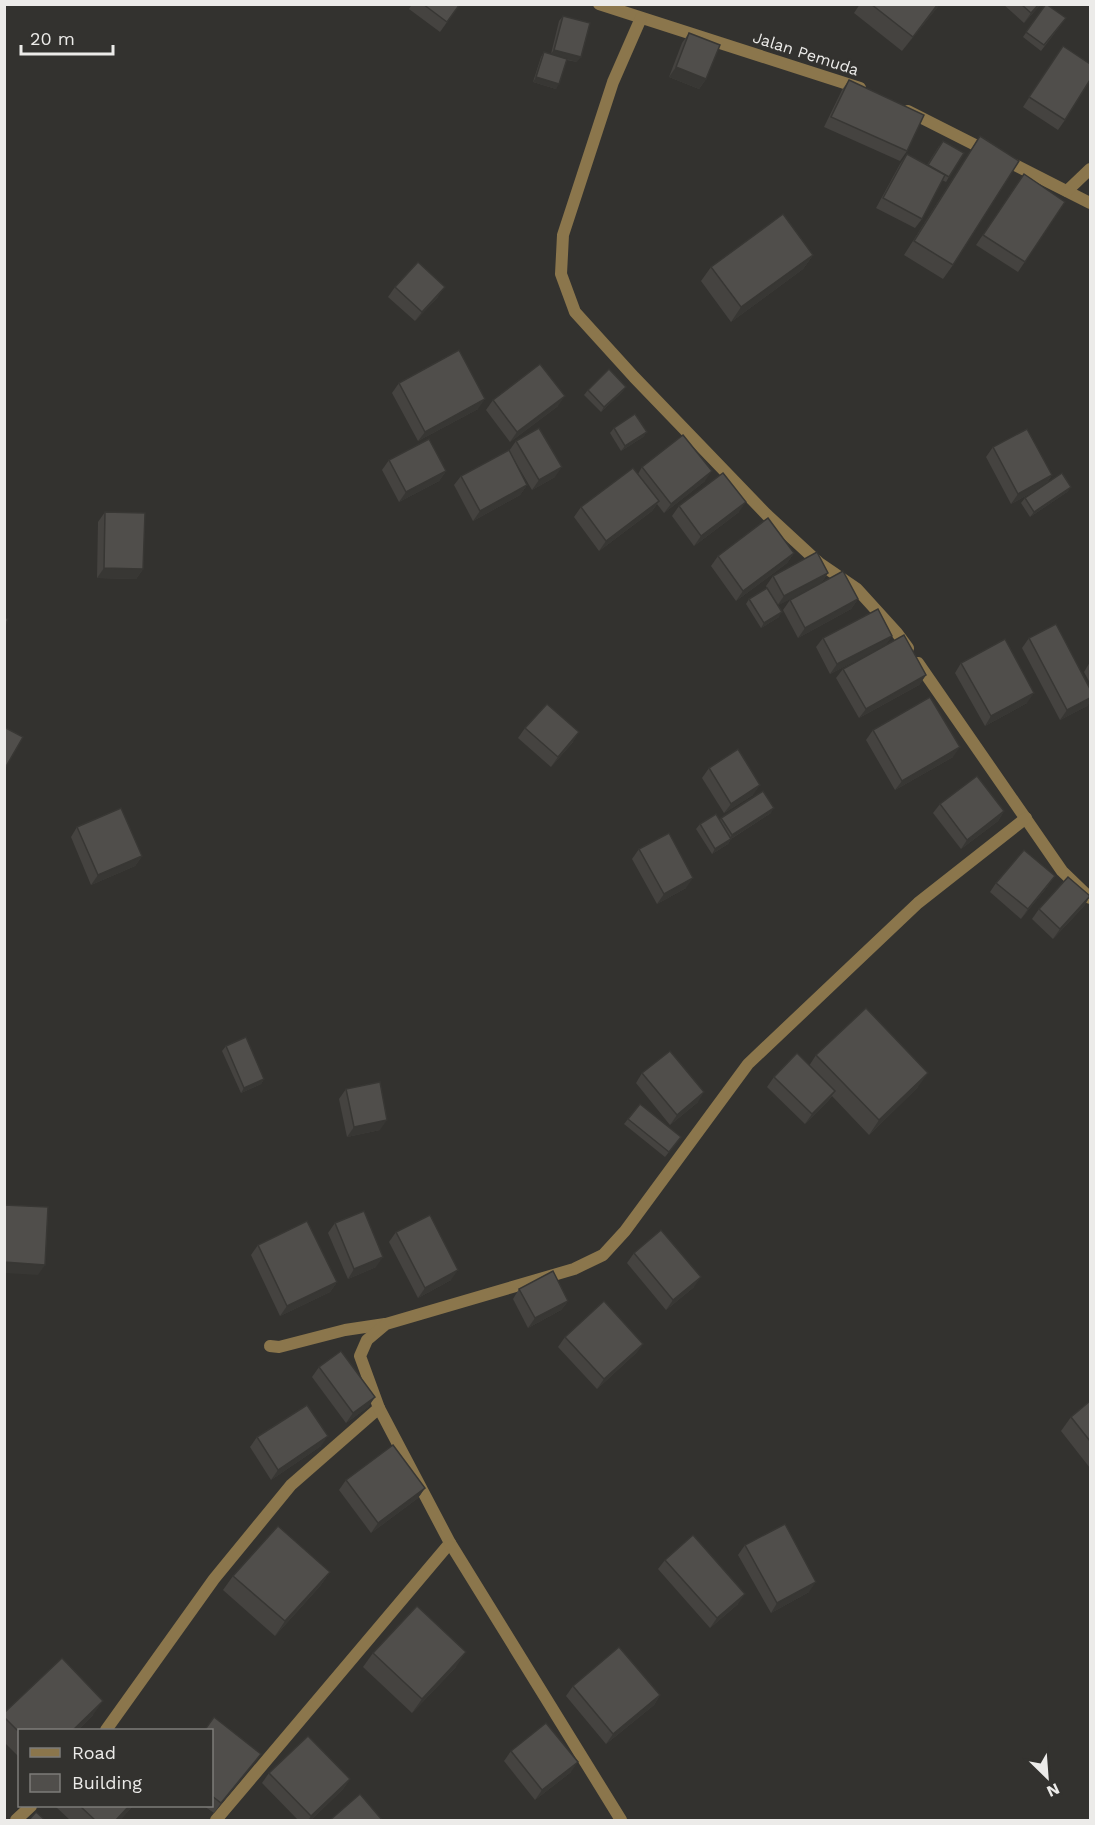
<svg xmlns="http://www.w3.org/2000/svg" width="1095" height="1825" font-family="'Work Sans',sans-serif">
<rect width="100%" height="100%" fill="#33322f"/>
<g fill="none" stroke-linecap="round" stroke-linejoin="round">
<g stroke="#8b764c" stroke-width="12">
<polyline points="599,4 860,88"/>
<polyline points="641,18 613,82 563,235 561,274 575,312 634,377 767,515 819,563 857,589 897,633 908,648"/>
<polyline points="908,111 1090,203"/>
<polyline points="1067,191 1090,169"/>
<polyline points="918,663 1062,871 1090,898"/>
<polyline points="270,1346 279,1347 345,1330 385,1324"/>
<polyline points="106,1730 214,1579 291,1485 379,1408"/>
<polyline points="16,1820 31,1806"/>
<polyline points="216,1820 450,1543"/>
<polyline points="621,1820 450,1543 379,1408 360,1356 367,1340 386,1324 574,1269 603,1255 625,1231 748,1064 918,903 1026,818"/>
</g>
</g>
<g fill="#454340">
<polygon points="412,4 460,4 440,32 409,9"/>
<polygon points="860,4 940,4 902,51 854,13"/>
<polygon points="1003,4 1041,4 1024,23"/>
<polygon points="1046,4 1066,18 1041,51 1023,37"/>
<polygon points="563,16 577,62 567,60 556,89 533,82 541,57 544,52 551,54 559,21"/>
<polygon points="689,33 706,79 699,89 669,77 682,43"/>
<polygon points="1056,56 1065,120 1058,130 1023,107"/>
<polygon points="849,80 907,151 900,161 824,127 842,90"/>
<polygon points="980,136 953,265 943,279 904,255"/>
<polygon points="939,146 949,177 946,182 942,180 922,219 915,228 876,208 900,164 907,154 927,165"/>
<polygon points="1024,174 1065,202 1018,272 976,245"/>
<polygon points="813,255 803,269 731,322 701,281 711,267"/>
<polygon points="395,287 438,297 415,321 388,297"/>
<polygon points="399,383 478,409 418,441 392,393"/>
<polygon points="626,387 622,392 601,412 584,395 588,390"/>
<polygon points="493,400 558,406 510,442 486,410"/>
<polygon points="614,428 647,432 643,437 621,451 610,433"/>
<polygon points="516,441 555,477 532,490 509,451"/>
<polygon points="993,447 1052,475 1046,484 1071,487 1067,492 1030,517 1021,503 1025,498 1040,488 1011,504 986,457"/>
<polygon points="389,460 446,471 439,481 399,502 382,470"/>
<polygon points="642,467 705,481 664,513 657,504 652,511 599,551 574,517 581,507 638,474"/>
<polygon points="461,476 527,485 520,495 473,521 454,485"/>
<polygon points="679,506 739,512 694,546 672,516"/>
<polygon points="105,512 143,569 136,579 97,578 98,522"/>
<polygon points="794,553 787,563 736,601 711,566 718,556"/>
<polygon points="828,573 821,583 858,599 851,609 798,638 783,610 790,600 818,585 778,605 779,617 761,628 746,604 749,599 767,588 766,586 773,576"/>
<polygon points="892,636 885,645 926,675 919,685 859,718 836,678 843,669 873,652 830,674 816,647 823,638"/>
<polygon points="1029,638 1090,689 1090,702 1087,706 1060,720 1022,648"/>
<polygon points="1090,662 1090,683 1084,672"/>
<polygon points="961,663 1027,703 985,726 955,673"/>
<polygon points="525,728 573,742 551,767 518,738"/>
<polygon points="873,730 953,757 895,790 866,740"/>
<polygon points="709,768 753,795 724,813 702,778"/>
<polygon points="940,804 1004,811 998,821 961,849 933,813"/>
<polygon points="771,813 731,839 728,844 712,854 696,829 700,824 720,820 721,818"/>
<polygon points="77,827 142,856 135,866 91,885 71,837"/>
<polygon points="639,849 686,888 657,904 632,859"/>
<polygon points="996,883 1048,886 1021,919 990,892"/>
<polygon points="1090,896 1084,906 1053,939 1032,919 1039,909"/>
<polygon points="226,1046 264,1079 261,1084 241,1093 222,1051"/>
<polygon points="816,1055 918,1087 869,1135 832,1096 828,1101 805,1124 767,1087 774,1077 809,1066"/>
<polygon points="642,1073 698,1102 670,1125 636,1083"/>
<polygon points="346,1089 380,1130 347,1137 339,1099"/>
<polygon points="628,1119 681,1137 665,1157 624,1124"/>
<polygon points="335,1223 376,1267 348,1279 328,1233"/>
<polygon points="396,1232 451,1280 418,1298 389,1242"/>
<polygon points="258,1245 337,1282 330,1292 280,1316 251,1255"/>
<polygon points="634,1253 694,1287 666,1310 627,1263"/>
<polygon points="519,1289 568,1301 561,1310 528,1328 513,1299"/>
<polygon points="565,1337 643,1344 636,1353 597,1389 558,1347"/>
<polygon points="319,1367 375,1397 368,1407 346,1423 312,1377"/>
<polygon points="1090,1401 1090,1468 1061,1431 1071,1417"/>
<polygon points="257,1437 321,1446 271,1480 250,1447"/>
<polygon points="346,1480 425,1488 418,1498 371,1533 339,1490"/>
<polygon points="745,1545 809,1592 771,1613 738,1555"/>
<polygon points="665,1560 738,1604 710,1628 658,1569"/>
<polygon points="330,1572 320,1586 275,1636 223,1590 233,1576"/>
<polygon points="373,1653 456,1667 412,1713 363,1667"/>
<polygon points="573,1686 660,1695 654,1705 606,1744 566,1696"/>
<polygon points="4,1713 93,1715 77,1731 20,1731 20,1758 4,1742"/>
<polygon points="212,1731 261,1754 214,1813 204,1806 212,1806"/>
<polygon points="511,1751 571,1772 535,1800 504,1761"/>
<polygon points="269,1773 350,1779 343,1789 310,1821 299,1821 262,1783"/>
<polygon points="55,1806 133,1806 119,1821 71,1821"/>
</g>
<g fill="#383734">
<polygon points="938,4 940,4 902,51 913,37"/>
<polygon points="1039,4 1041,4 1024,23 1031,13"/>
<polygon points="554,50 581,57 577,62 550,55"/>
<polygon points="676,67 706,79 699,89 669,77"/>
<polygon points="536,77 559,84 556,89 533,82"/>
<polygon points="813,255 803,269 731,322 741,307"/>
<polygon points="445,287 438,297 415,321 422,312"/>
<polygon points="626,387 622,392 601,412 604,407"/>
<polygon points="565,396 558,406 510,442 517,432"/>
<polygon points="485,399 478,409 418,441 425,432"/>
<polygon points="647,432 643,437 621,451 625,446"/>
<polygon points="562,467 555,477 532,490 539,480"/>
<polygon points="446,471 439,481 399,502 406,492"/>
<polygon points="712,471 705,481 664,513 671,504"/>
<polygon points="1052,475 1045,485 1011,504 1018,494"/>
<polygon points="527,485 520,495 473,521 480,511"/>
<polygon points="1071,487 1067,492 1030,517 1034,512"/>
<polygon points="659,501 652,511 599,551 606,541"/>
<polygon points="746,502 739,512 694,546 701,536"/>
<polygon points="794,553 787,563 736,601 743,591"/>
<polygon points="104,568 143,569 136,579 97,578"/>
<polygon points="828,573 821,583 777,606 784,596"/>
<polygon points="858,599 851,609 798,638 805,628"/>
<polygon points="782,612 779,617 761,628 764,623"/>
<polygon points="892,636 885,646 830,674 837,664"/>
<polygon points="926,675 919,685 859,718 866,709"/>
<polygon points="1034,693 1027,703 985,726 991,716"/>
<polygon points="1090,698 1090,702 1087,706 1060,720 1067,710"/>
<polygon points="579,732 573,742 551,767 558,757"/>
<polygon points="960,747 953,757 895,790 902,781"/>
<polygon points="760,785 753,795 724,813 731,804"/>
<polygon points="774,808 771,813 729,840 732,835"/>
<polygon points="1004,811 998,821 961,849 967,840"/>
<polygon points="731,839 728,844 712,854 715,849"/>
<polygon points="142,856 135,866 91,885 98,875"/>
<polygon points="1055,876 1048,886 1021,919 1028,909"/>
<polygon points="693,878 686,888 657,904 664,894"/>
<polygon points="1090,896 1084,906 1053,939 1060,929"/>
<polygon points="928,1073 918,1087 869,1135 879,1120"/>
<polygon points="264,1079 261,1084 241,1093 244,1088"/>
<polygon points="835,1091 828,1101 805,1124 812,1114"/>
<polygon points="704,1092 698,1102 670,1125 677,1115"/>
<polygon points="387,1120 380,1130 347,1137 354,1127"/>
<polygon points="383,1257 376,1267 348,1279 354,1269"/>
<polygon points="4,1262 45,1265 38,1275 4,1273"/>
<polygon points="458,1270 451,1280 418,1298 425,1288"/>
<polygon points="701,1277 694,1287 666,1310 673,1300"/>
<polygon points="337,1282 330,1292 280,1316 287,1306"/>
<polygon points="568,1301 561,1310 528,1328 535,1318"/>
<polygon points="643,1344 636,1353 597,1389 604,1379"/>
<polygon points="375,1397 368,1407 346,1423 353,1413"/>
<polygon points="328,1436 321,1446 271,1480 278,1470"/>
<polygon points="425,1488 418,1498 371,1533 378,1523"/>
<polygon points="330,1572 320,1586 275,1636 285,1621"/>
<polygon points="816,1582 809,1592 771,1613 777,1603"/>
<polygon points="745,1594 738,1604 710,1628 717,1618"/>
<polygon points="466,1652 456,1667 412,1713 422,1699"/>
<polygon points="660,1695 654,1705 606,1744 613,1734"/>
<polygon points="103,1701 93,1715 77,1731 72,1731"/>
<polygon points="261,1754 254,1764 214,1813 221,1803"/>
<polygon points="578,1762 571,1772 535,1800 542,1790"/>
<polygon points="350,1779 343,1789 310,1821 308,1821 311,1816"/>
<polygon points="129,1806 133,1806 119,1821 115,1821"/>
</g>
<g fill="#504e4b" stroke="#383734" stroke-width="1.5">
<polygon points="423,4 460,4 447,22"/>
<polygon points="871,4 938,4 913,37"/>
<polygon points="1021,4 1039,4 1031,13"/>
<polygon points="1046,4 1066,18 1044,45 1026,32"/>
<polygon points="563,16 590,23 581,57 554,50"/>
<polygon points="689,33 720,45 706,79 676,67"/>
<polygon points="1063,46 1090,64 1090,80 1065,120 1029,97"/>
<polygon points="544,52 567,59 559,84 536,77"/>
<polygon points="849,80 924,115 907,151 831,117"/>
<polygon points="980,136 1019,161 953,265 914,241"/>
<polygon points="943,141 964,153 949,177 928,165"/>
<polygon points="907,154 945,175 922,219 883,198"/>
<polygon points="1024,174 1065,202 1025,262 983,235"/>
<polygon points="783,214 813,255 741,307 711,267"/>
<polygon points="418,262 445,287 422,312 395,287"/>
<polygon points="459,350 485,399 425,432 399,383"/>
<polygon points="540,364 565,396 517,432 493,400"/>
<polygon points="609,369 626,387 604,407 588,390"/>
<polygon points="635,414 647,432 625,446 614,428"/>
<polygon points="539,428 562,467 539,480 516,441"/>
<polygon points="1027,429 1052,475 1018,494 993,447"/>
<polygon points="683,435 712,471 671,504 642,467"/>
<polygon points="429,439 446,471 406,492 389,460"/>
<polygon points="509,450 527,485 480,511 461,476"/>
<polygon points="633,468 659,501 606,541 581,507"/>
<polygon points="723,473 746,502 701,536 679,506"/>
<polygon points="1062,473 1071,487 1034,512 1025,498"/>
<polygon points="105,512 145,513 143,569 104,568"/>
<polygon points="768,518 794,553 743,591 718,556"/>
<polygon points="817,552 828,573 784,596 773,576"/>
<polygon points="843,571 858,599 805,628 790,600"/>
<polygon points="767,588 782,612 764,623 749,599"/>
<polygon points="878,609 892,636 837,664 823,638"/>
<polygon points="4,618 8,619 4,628"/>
<polygon points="1056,624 1090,689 1090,698 1067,710 1029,638"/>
<polygon points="904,635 926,675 866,709 843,669"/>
<polygon points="1005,639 1034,693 991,716 961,663"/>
<polygon points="930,697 960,747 902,781 873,730"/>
<polygon points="547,704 579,732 558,757 525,728"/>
<polygon points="4,727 23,737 4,770"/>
<polygon points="738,749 760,785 731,804 709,768"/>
<polygon points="977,776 1004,811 967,840 940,804"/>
<polygon points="763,791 774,808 732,835 721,818"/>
<polygon points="121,808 142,856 98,875 77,827"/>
<polygon points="716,814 731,839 715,849 700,824"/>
<polygon points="669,833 693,878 664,894 639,849"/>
<polygon points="1024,850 1055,876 1028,909 996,883"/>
<polygon points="1068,877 1090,896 1060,929 1039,909"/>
<polygon points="866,1008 928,1073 879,1120 816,1055"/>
<polygon points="246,1037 264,1079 244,1088 226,1046"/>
<polygon points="670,1051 704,1092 677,1115 642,1073"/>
<polygon points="797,1053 835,1091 812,1114 774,1077"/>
<polygon points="380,1082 387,1120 354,1127 346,1089"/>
<polygon points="640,1104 681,1137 669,1152 628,1119"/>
<polygon points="4,1205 48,1207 45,1265 4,1262"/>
<polygon points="364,1211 383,1257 354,1269 335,1223"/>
<polygon points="430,1215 458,1270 425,1288 396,1232"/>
<polygon points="307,1221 337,1282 287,1306 258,1245"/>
<polygon points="661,1230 701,1277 673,1300 634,1253"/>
<polygon points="553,1271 568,1301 535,1318 519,1289"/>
<polygon points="604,1301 643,1344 604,1379 565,1337"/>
<polygon points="341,1351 375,1397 353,1413 319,1367"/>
<polygon points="1090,1401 1090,1441 1071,1417"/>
<polygon points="307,1405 328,1436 278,1470 257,1437"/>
<polygon points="393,1445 425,1488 378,1523 346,1480"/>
<polygon points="785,1524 816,1582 777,1603 745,1545"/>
<polygon points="278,1526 330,1572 285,1621 233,1576"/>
<polygon points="693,1535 745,1594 717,1618 665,1560"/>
<polygon points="417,1606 466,1652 422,1699 373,1653"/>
<polygon points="619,1647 660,1695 613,1734 573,1686"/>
<polygon points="62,1658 103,1701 72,1731 20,1731 20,1733 4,1717 4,1713"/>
<polygon points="214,1717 261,1754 221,1803 212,1796 212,1731 204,1731"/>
<polygon points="546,1723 578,1762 542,1790 511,1751"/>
<polygon points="308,1736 350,1779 311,1816 269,1773"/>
<polygon points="360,1794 383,1821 329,1821"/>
<polygon points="80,1806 129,1806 115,1821 96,1821"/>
<polygon points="36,1812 46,1821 28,1821"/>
</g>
<g text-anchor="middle" stroke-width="4.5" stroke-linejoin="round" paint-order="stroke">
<g font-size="16" fill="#ecebe9" stroke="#33322f">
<text transform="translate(806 53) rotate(18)" y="6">Jalan Pemuda</text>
</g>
</g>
<rect width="1095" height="1825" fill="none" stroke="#ecebe9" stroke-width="12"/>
<rect x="18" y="1729" width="195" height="78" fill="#33322f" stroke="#7d7c79" stroke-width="1.5"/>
<rect x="30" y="1748" width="30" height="9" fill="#8b764c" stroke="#7d7c79" stroke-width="1.5"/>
<text x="72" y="1759" font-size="18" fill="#ecebe9">Road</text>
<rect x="30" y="1774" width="30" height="18" fill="#504e4b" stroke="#7d7c79" stroke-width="1.5"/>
<text x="72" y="1789" font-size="18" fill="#ecebe9">Building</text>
<g transform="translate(1047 1777) rotate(155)" stroke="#33322f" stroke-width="4.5" paint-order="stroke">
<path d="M0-4.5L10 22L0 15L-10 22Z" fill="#ecebe9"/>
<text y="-9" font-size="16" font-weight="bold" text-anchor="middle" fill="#ecebe9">N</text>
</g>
<path d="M21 45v9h92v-9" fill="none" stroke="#ecebe9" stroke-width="3"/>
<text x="30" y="45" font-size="18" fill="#ecebe9" stroke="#33322f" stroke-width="4.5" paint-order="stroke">20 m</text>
</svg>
